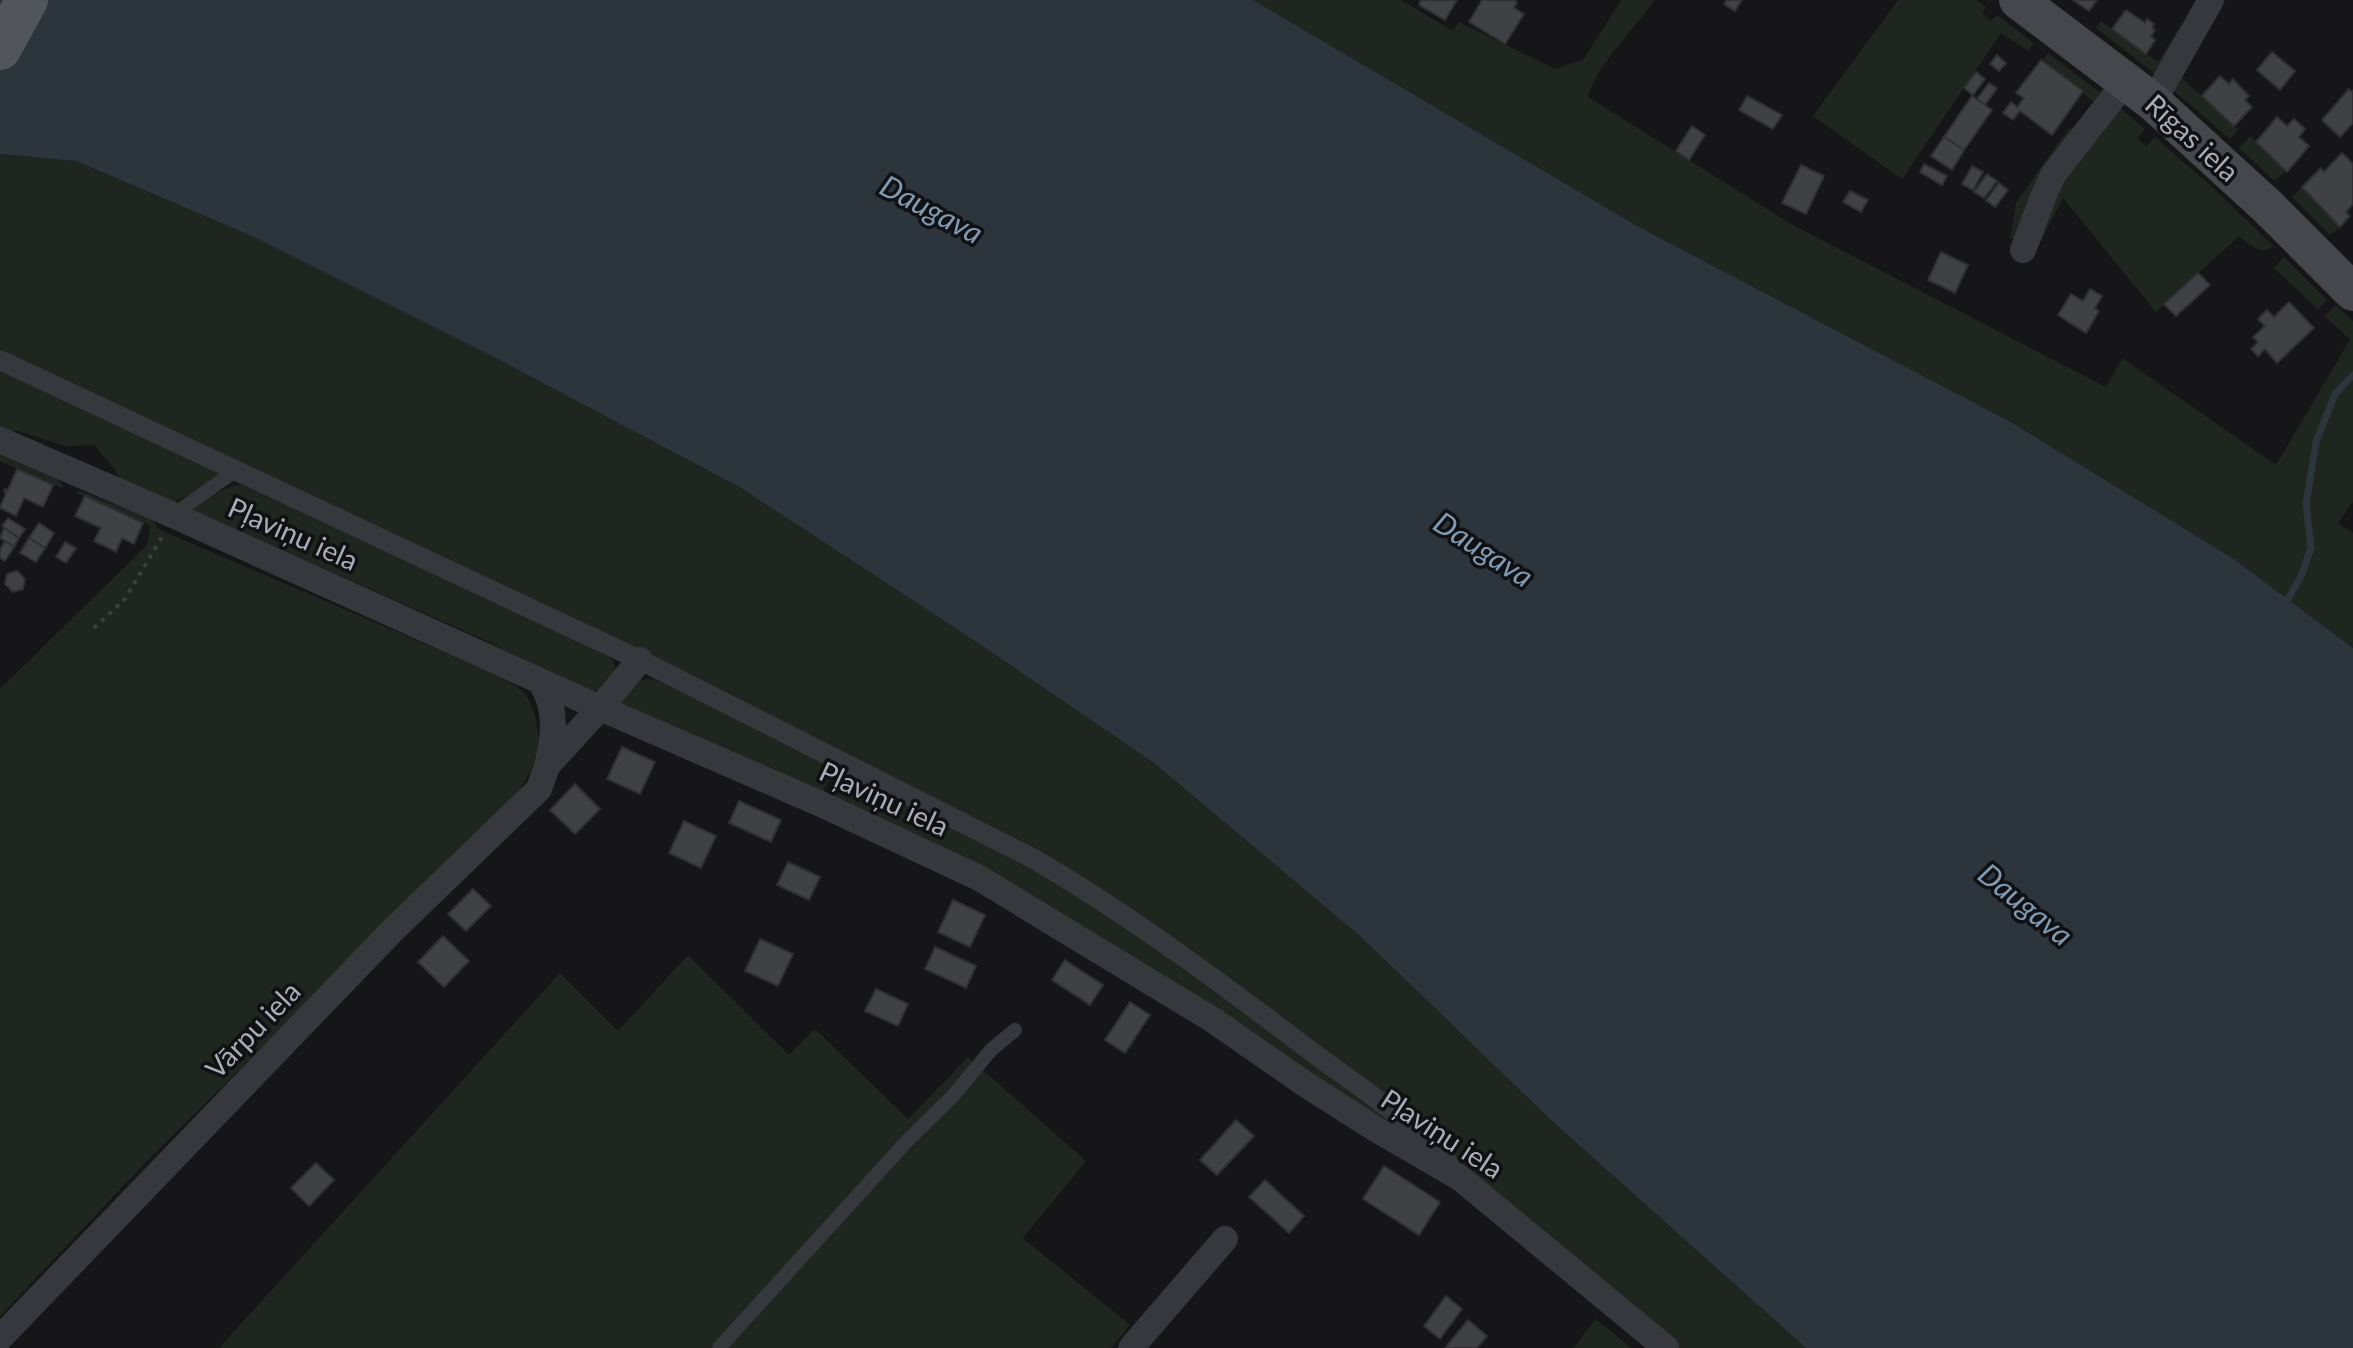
<svg xmlns="http://www.w3.org/2000/svg" width="2353" height="1348" font-family="Lato,sans-serif">
<rect width="100%" height="100%" fill="#161618"/>
<g fill="#1e261f">
<path d="M1253 0H1401L1453 31 1459 22 1555 69 1584 59 1621 0H1654C1635 30 1597 63 1588 97L1791 224 2106 387 2122 358 2276 465 2350 340 2325 316 2336 305 2353 321V502L2338 523 2353 533V648L2234 559 2009 421 1639 227Z"/>
<polygon points="1898,0 1977,0 1986,7 1982,14 1991,21 1997,15 2034,43 2028,51 2001,33 1902,179 1813,116"/>
<polygon points="2219,0 2225,0 2182,78 2238,130 2230,139 2174,91 2175,84"/>
<polygon points="2101,21 2158,62 2180,26 2186,30 2155,74 2096,28"/>
<polygon points="2048,53 2102,94 2097,104 2042,61"/>
<path d="M2119 107 2145 129 2137 138 2146 147 2155 137 2213 188 2273 246C2262 257 2248 243 2239 236L2156 312 2063 198 2036 250 2049 197Z"/>
<polygon points="2069,128 2075,131 2017,238 2010,239 2016,203"/>
<polygon points="2250,136 2286,170 2275,181 2239,148"/>
<polygon points="0,154 76,161 254,237 494,357 741,488 978,643 1154,763 1360,936 1552,1121 1806,1348 1673,1348 1409,1117 1122,905 0,349"/>
<polygon points="2302,187 2340,227 2330,235 2292,197"/>
<polygon points="2284,257 2327,300 2318,309 2274,268"/>
<polygon points="0,366 222,472 204,488 174,502 120,479 115,469 94,445 65,446 18,431 0,431"/>
<polygon points="0,452 57,477 62,484 62,488 0,461"/>
<path d="M242 485 599 650 613 660 616 670 603 690 592 691 578 687 483 639 191 510C209 500 221 486 242 485Z"/>
<path d="M80 491 153 520 158 529 502 677C509 682 517 686 523 692 530 699 534 711 536 720 544 752 530 776 511 801L147 1161 0 1316V689L147 545 150 526 75 492Z"/>
<polygon points="647,679 656,680 837,766 821,795 619,705 638,682"/>
<polygon points="842,769 1045,872 1210,983 1399,1127 826,798"/>
<polygon points="688,955 789,1055 815,1029 908,1119 968,1057 1086,1161 1023,1238 1130,1325 1111,1348 219,1348 560,973 618,1031"/>
<polygon points="1596,1319 1631,1348 1573,1348"/>
</g>
<polygon fill="#2c353c" points="0,0 1253,0 1639,227 2009,421 2234,559 2353,648 2353,1348 1806,1348 1552,1121 1360,936 1154,763 978,643 741,488 494,357 254,237 76,161 0,154"/>
<g fill="none" stroke-linecap="round" stroke-linejoin="round">
<polyline stroke="#2c353c" stroke-width="7" points="2288,599 2302,574 2311,548 2306,504 2316,442 2335,394 2353,375"/>
</g>
<g fill="#404145" stroke="#303034" stroke-width="2">
<polygon points="1421,0 1457,0 1445,20 1419,5"/>
<polygon points="1482,0 1515,0 1517,3 1514,8 1524,14 1505,44 1469,22"/>
<polygon points="1727,0 1742,0 1735,11 1724,4"/>
<polygon points="2073,0 2097,0 2089,11"/>
<polygon points="2126,10 2145,23 2147,19 2154,24 2152,28 2155,30 2151,36 2155,40 2146,54 2112,29"/>
<polygon points="2272,52 2295,71 2280,90 2257,70"/>
<polygon points="1997,55 2006,63 1999,71 1990,64"/>
<polygon points="2041,60 2083,91 2052,135 2020,111 2013,120 2003,113 2011,102 2017,107 2024,98 2016,93"/>
<polygon points="1976,72 1985,79 1973,95 1964,88"/>
<polygon points="2220,76 2229,84 2233,79 2249,96 2245,100 2252,107 2234,126 2202,96"/>
<polygon points="1989,83 1997,88 1985,105 1977,99"/>
<polygon points="2349,89 2352,92 2353,90 2353,123 2340,137 2322,120"/>
<polygon points="1747,96 1782,115 1773,129 1739,110"/>
<polygon points="1972,96 1992,110 1964,150 1944,137"/>
<polygon points="2277,117 2287,126 2294,119 2305,129 2299,137 2309,146 2287,172 2256,142"/>
<polygon points="1692,126 1705,135 1689,160 1676,151"/>
<polygon points="1944,137 1964,150 1952,170 1931,156"/>
<polygon points="2342,153 2353,164 2353,204 2346,212 2350,216 2340,227 2302,187 2321,168 2324,172"/>
<polygon points="1924,164 1947,176 1942,185 1920,172"/>
<polygon points="1801,165 1824,176 1806,214 1782,203"/>
<polygon points="1972,166 1983,172 1973,190 1962,184"/>
<polygon points="1987,174 1997,181 1984,198 1974,192"/>
<polygon points="1999,183 2008,190 1995,207 1986,200"/>
<polygon points="1850,191 1868,200 1861,212 1843,202"/>
<polygon points="1941,252 1968,265 1955,293 1928,280"/>
<polygon points="2198,273 2210,285 2176,316 2164,304"/>
<polygon points="2090,289 2102,296 2095,308 2099,311 2086,333 2058,315 2071,294 2083,301"/>
<polygon points="2289,302 2314,328 2277,363 2265,349 2258,356 2251,349 2258,342 2253,337 2265,326 2258,319 2267,310 2274,317"/>
<polygon points="17,469 53,485 43,507 24,498 16,516 0,508 6,493 4,492 5,489 8,490"/>
<polygon points="85,496 143,523 134,544 122,538 116,552 94,541 101,528 75,516"/>
<polygon points="8,518 25,529 19,538 2,526"/>
<polygon points="39,523 54,533 45,548 29,538"/>
<polygon points="4,528 19,538 14,547 0,538"/>
<polygon points="29,538 45,548 36,562 20,553"/>
<polygon points="5,541 14,547 5,561 0,558 0,549"/>
<polygon points="65,542 76,548 66,563 56,557"/>
<polygon points="17,571 25,579 23,589 13,592 5,584 7,574"/>
<polygon points="622,747 655,762 640,794 607,779"/>
<polygon points="575,784 600,809 575,834 550,810"/>
<polygon points="739,801 781,820 771,842 729,823"/>
<polygon points="684,821 716,836 701,868 669,853"/>
<polygon points="788,862 820,877 809,900 777,885"/>
<polygon points="473,889 491,906 466,931 448,914"/>
<polygon points="953,900 985,915 970,947 938,932"/>
<polygon points="443,936 469,961 444,987 418,962"/>
<polygon points="760,939 793,954 778,986 745,971"/>
<polygon points="935,947 976,966 966,988 925,969"/>
<polygon points="1065,960 1103,985 1090,1005 1052,980"/>
<polygon points="876,989 908,1004 898,1026 865,1011"/>
<polygon points="1130,1002 1150,1015 1125,1053 1105,1040"/>
<polygon points="1236,1120 1254,1136 1217,1175 1200,1160"/>
<polygon points="316,1163 334,1180 309,1206 291,1188"/>
<polygon points="1384,1166 1440,1202 1419,1235 1363,1199"/>
<polygon points="1265,1180 1304,1216 1289,1233 1249,1197"/>
<polygon points="1446,1296 1462,1309 1440,1339 1424,1326"/>
<polygon points="1468,1320 1487,1336 1477,1348 1445,1348"/>
</g>
<g fill="none" stroke-linecap="round" stroke-linejoin="round">
<polyline stroke="#3d3f44" stroke-width="4" stroke-dasharray="4 6" stroke-linecap="butt" points="94,628 125,599 163,535"/>
<g stroke="#37383d" stroke-width="14">
<polyline points="173,515 235,471"/>
<polyline points="719,1348 907,1141 952,1097 991,1050 1015,1030"/>
</g>
<path stroke="#37383d" stroke-width="20" d="M0 360 640 660 1034 859C1133 917 1225 986 1316 1055 1360 1087 1414 1123 1449 1164"/>
<g stroke="#37383d" stroke-width="26">
<polyline points="2153,102 2211,0"/>
<polyline points="2023,250 2044,195 2053,175 2126,81"/>
<polyline points="0,440 173,515 600,708 821,804 979,878 1213,1020 1305,1084 1374,1128 1460,1178 1666,1348"/>
<path d="M540 681C558 709 554 736 547 766"/>
<polyline points="0,1338 391,932 539,789 547,766 600,708 640,660"/>
<polyline points="1131,1348 1225,1239"/>
</g>
<polyline stroke="#45474d" stroke-width="38" points="2018,0 2153,102 2267,206 2353,292"/>
<polyline stroke="#53555c" stroke-width="42" points="0,49 27,0"/>
</g>
<g text-anchor="middle" stroke-width="7" stroke-linejoin="round" paint-order="stroke">
<g font-size="28" fill="#a8adb8" stroke="#111113">
<text transform="translate(2192 138) rotate(42)" y="10">Rīgas iela</text>
<text transform="translate(293 534) rotate(24)" y="10">Pļaviņu iela</text>
<text transform="translate(884 799) rotate(25)" y="10">Pļaviņu iela</text>
<text transform="translate(253 1030) rotate(-46)" y="10">Vārpu iela</text>
<text transform="translate(1442 1134) rotate(33)" y="10">Pļaviņu iela</text>
</g>
<g font-size="30" font-style="italic" fill="#7f9bb3" stroke="#111113">
<text transform="translate(931 210) rotate(28)" y="10">Daugava</text>
<text transform="translate(1483 550) rotate(33)" y="10">Daugava</text>
<text transform="translate(2025 905) rotate(39)" y="10">Daugava</text>
</g>
</g>
</svg>
